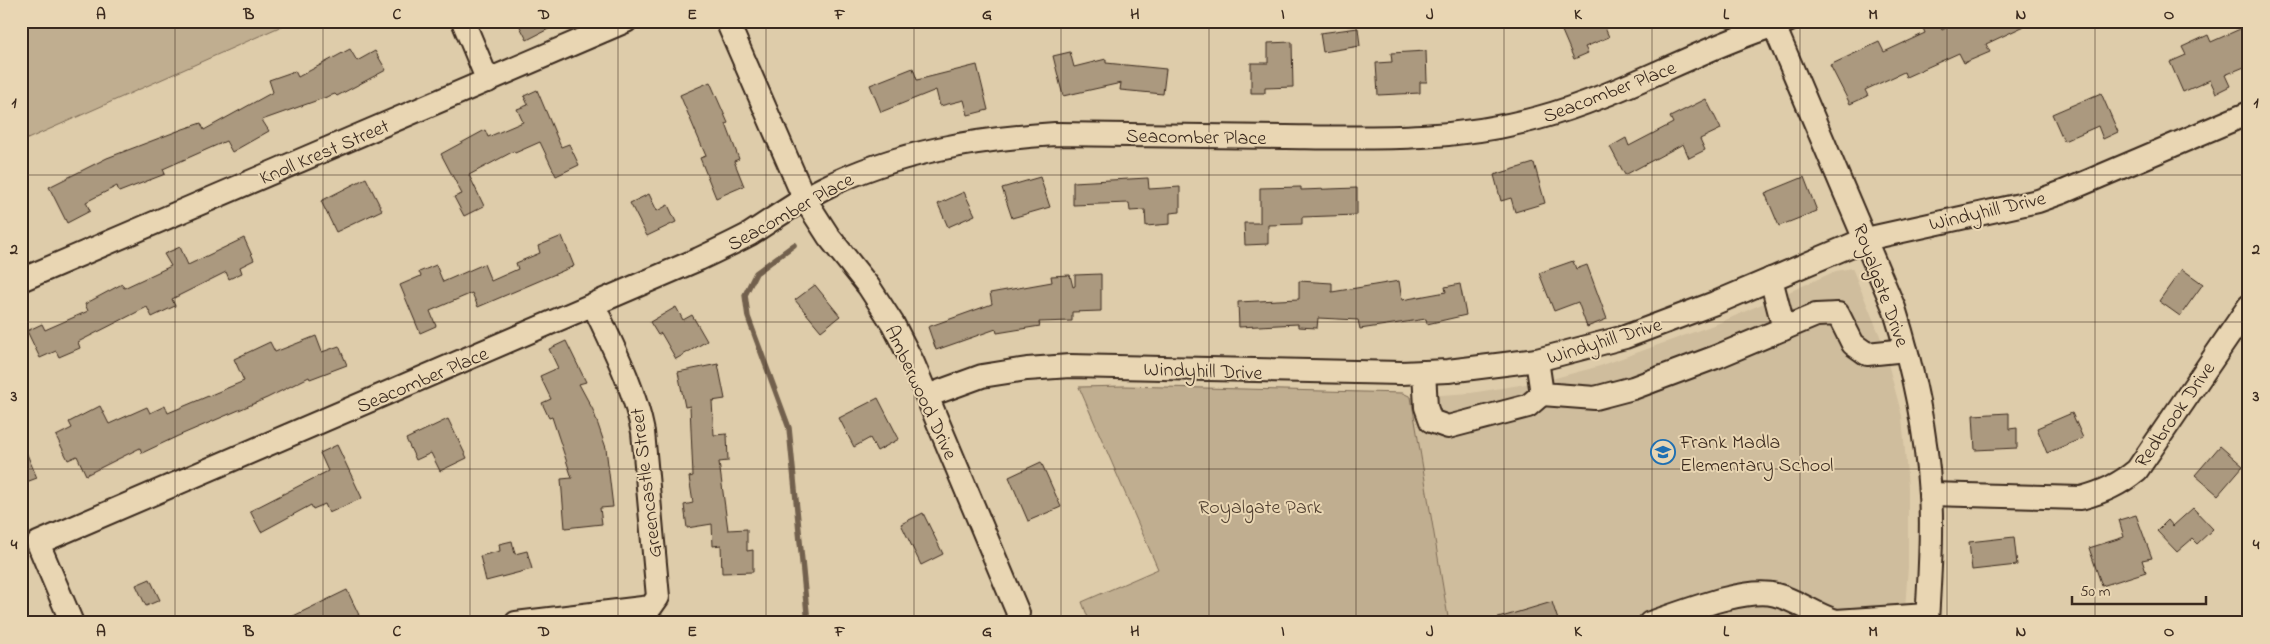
<svg xmlns="http://www.w3.org/2000/svg" width="2270" height="644" font-family="'Indie Flower',sans-serif">
<rect width="100%" height="100%" fill="#deccaa"/>
<filter id="ink" filterUnits="userSpaceOnUse"><feTurbulence type="fractalNoise" baseFrequency=".02" numOctaves="2"/><feDisplacementMap in="SourceGraphic" scale="10" xChannelSelector="R" yChannelSelector="G"/><feConvolveMatrix kernelMatrix="1 2 1 2 8 2 1 2 1" color-interpolation-filters="sRGB"/></filter>
<g filter="url(#ink)">
<polygon fill="#cfbd9d" points="1852,268 1882,341 1902,416 1908,487 1908,567 1904,623 1449,623 1411,397 1471,393 1544,381 1600,366 1719,323 1836,271"/>
<g fill="#c0ae90" stroke="#7e6c57">
<polygon points="21,21 293,21 23,141"/>
<polygon points="1124,386 1403,393 1411,397 1449,623 1090,623 1082,602 1158,569 1079,387"/>
</g>
<g fill="none" stroke-linecap="round" stroke-linejoin="round">
<polyline stroke="#72614d" stroke-width="5.5" points="794,245 756,273 745,295 748,317 789,428 808,623"/>
</g>
<g fill="#ab997f" stroke="#3b2a1e">
<polygon points="517,21 564,21 527,40"/>
<polygon points="1584,21 1602,21 1609,37 1585,47 1588,53 1574,59 1562,31"/>
<polygon points="1920,21 1938,21 1942,30 1960,21 2035,21 1986,44 1990,52 1964,63 1959,53 1906,77 1904,72 1865,90 1868,96 1850,104 1830,65 1879,42 1884,52 1925,33"/>
<polygon points="2249,25 2249,65 2225,75 2230,86 2216,93 2210,80 2183,92 2170,62 2186,55 2182,47 2208,35 2211,42"/>
<polygon points="1358,28 1360,46 1323,52 1320,33"/>
<polygon points="1292,42 1293,87 1265,88 1265,93 1251,93 1251,63 1268,63 1268,43"/>
<polygon points="350,49 357,61 375,51 386,70 337,96 335,94 262,120 269,131 232,152 226,141 163,169 165,174 119,192 117,186 86,202 90,211 67,223 49,187 107,158 183,129 201,123 204,130 273,92 269,80 295,71 298,77"/>
<polygon points="1426,51 1427,82 1420,82 1420,93 1378,95 1376,63 1392,62 1391,53"/>
<polygon points="1070,52 1074,67 1106,59 1106,63 1166,69 1163,94 1120,90 1121,83 1063,96 1053,56"/>
<polygon points="977,65 988,110 968,115 964,100 940,106 936,90 881,112 870,85 913,68 917,80"/>
<polygon points="710,82 728,123 726,124 739,159 734,161 744,186 716,198 700,158 706,156 680,95"/>
<polygon points="537,90 561,147 569,144 579,165 556,176 540,142 515,153 514,151 469,175 484,206 464,216 454,197 462,194 441,154 485,130 488,137 523,122 517,109 528,105 524,96"/>
<polygon points="2101,93 2118,132 2103,139 2098,126 2064,141 2052,114"/>
<polygon points="1706,99 1721,129 1700,139 1705,150 1689,158 1683,144 1625,175 1610,147 1626,138 1629,146 1673,123 1670,117"/>
<polygon points="1534,163 1545,203 1515,212 1511,198 1501,201 1494,175"/>
<polygon points="1040,177 1050,207 1012,218 1002,188"/>
<polygon points="1804,177 1817,211 1779,226 1765,193"/>
<polygon points="366,178 382,210 336,232 321,201"/>
<polygon points="1148,178 1149,189 1180,187 1180,212 1170,213 1170,224 1146,226 1145,210 1130,211 1129,203 1073,205 1073,182"/>
<polygon points="1301,187 1301,190 1357,188 1357,215 1302,217 1302,224 1268,225 1268,244 1245,245 1244,223 1260,223 1260,188"/>
<polygon points="964,192 975,215 948,227 938,204"/>
<polygon points="649,194 657,211 668,205 676,222 647,236 630,203"/>
<polygon points="562,236 574,266 478,307 472,293 430,311 436,326 420,333 400,285 421,276 419,272 436,265 443,282 484,264 491,281 518,269 516,263 540,253 538,246"/>
<polygon points="244,238 254,260 240,267 242,273 229,279 226,272 172,299 175,306 152,317 147,307 78,342 80,348 59,357 56,351 40,358 27,331 42,324 45,330 88,311 85,304 122,284 124,288 171,266 164,254 180,247 188,265"/>
<polygon points="1573,261 1576,269 1587,265 1607,319 1587,327 1578,302 1554,311 1539,273"/>
<polygon points="2182,269 2203,284 2180,316 2159,301"/>
<polygon points="1101,274 1101,311 1072,312 1072,321 1039,322 1040,326 997,333 996,329 936,350 928,327 992,304 990,293 1052,282 1051,276 1070,275 1073,287 1075,286 1075,275"/>
<polygon points="1299,281 1332,283 1332,292 1399,281 1402,300 1446,292 1445,287 1460,284 1466,315 1427,324 1426,319 1360,329 1358,320 1318,318 1317,328 1298,327 1298,324 1239,327 1238,302 1299,299"/>
<polygon points="815,285 840,316 821,331 795,300"/>
<polygon points="676,307 683,320 692,315 707,341 676,359 661,333 658,335 650,322"/>
<polygon points="316,336 322,352 339,346 347,365 310,379 309,377 267,398 178,436 142,453 140,448 86,475 77,456 68,460 56,436 72,428 69,422 100,406 109,424 147,407 150,413 165,406 168,413 244,381 234,359 270,342 275,352"/>
<polygon points="566,341 586,382 579,384 593,410 606,448 613,507 600,508 602,524 565,528 561,479 572,478 552,417 549,418 542,403 551,399 540,376 558,368 549,349"/>
<polygon points="718,364 725,399 712,401 714,435 727,434 728,461 719,462 728,530 747,529 747,551 753,550 753,572 722,573 721,545 713,546 712,524 687,528 684,505 693,503 689,477 693,476 690,406 685,407 678,372"/>
<polygon points="878,398 899,439 877,451 870,438 854,447 839,418"/>
<polygon points="2009,413 2009,429 2017,428 2017,448 1975,450 1973,415"/>
<polygon points="2072,413 2083,438 2047,453 2037,428"/>
<polygon points="448,419 467,458 440,471 431,453 416,460 406,439"/>
<polygon points="21,440 37,478 21,484"/>
<polygon points="337,445 362,498 329,513 325,504 313,509 311,505 261,532 250,511 328,471 320,453"/>
<polygon points="2220,446 2243,466 2218,495 2195,475"/>
<polygon points="1041,462 1061,507 1028,521 1009,477"/>
<polygon points="2193,508 2213,529 2197,544 2192,539 2177,552 2157,531 2168,520 2173,526"/>
<polygon points="923,513 943,554 921,565 901,524"/>
<polygon points="2136,515 2152,558 2142,560 2146,572 2102,586 2089,548 2124,537 2119,520"/>
<polygon points="2014,537 2017,565 1972,570 1969,542"/>
<polygon points="512,541 515,554 527,551 532,569 486,581 480,556 500,551 499,544"/>
<polygon points="150,579 160,600 146,606 136,585"/>
<polygon points="347,590 359,615 344,623 279,623"/>
<polygon points="1552,602 1559,623 1496,623 1495,619"/>
</g>
<g fill="none" stroke-linecap="round" stroke-linejoin="round">
<defs>
<g id="minor">
<polyline points="463,21 488,81"/>
<polyline points="727,21 804,198 829,237 869,287 893,324 913,363 1018,613"/>
<path d="M1772 21 1894 308C1913 368 1926 430 1930 494 1933 536 1929 580 1927 623"/>
<polyline points="1771,279 1784,329"/>
<polyline points="21,280 626,21"/>
<polyline points="1537,360 1542,394 1595,398 1633,388 1716,357 1816,315 1838,314 1853,344 1867,354 1906,350"/>
<polyline points="1424,372 1426,407 1431,421 1448,427 1528,406 1542,394"/>
<polyline points="927,396 982,376 1027,369 1070,366 1401,373 1448,371 1537,360 1625,337 1715,303 1866,239 2038,201 2063,192 2249,113"/>
<path d="M1930 494 2081 498C2103 492 2119 485 2137 470L2249 306"/>
<path d="M72 623 38 543 699 259C716 251 733 243 750 234 775 218 798 201 824 188 896 152 976 139 1055 134 1132 135 1209 136 1286 137 1374 138 1452 141 1538 118 1624 95 1702 46 1788 21"/>
<path d="M516 623 651 607 658 597 643 432C634 387 613 347 594 306"/>
<path d="M1650 623C1681 613 1746 586 1776 595 1797 600 1815 615 1836 621L1927 615"/>
</g>
</defs>
<use href="#minor" stroke="#3b2a1e" stroke-width="26"/>
<use href="#minor" stroke="#e9d6b3" stroke-width="22"/>
</g>
</g>
<path fill="none" stroke="#3b2a1e" stroke-width="1" stroke-opacity="0.55" d="M175 21V623M323 21V623M470 21V623M618 21V623M766 21V623M914 21V623M1061 21V623M1209 21V623M1356 21V623M1504 21V623M1652 21V623M1800 21V623M1947 21V623M2095 21V623M21 175H2249M21 322H2249M21 469H2249"/>
<defs>
<symbol id="school-ring" viewBox="-11 -11 22 22"><circle r="9.5" fill="#e9d6b3" stroke="#1f6fb2" stroke-width="1.5"/><path d="M0-5L7-2L0 1L-7-2ZM-4 1L0 2.5L4 1V4Q0 6-4 4Z" fill="#1f6fb2"/></symbol>
</defs>
<g fill-rule="evenodd">
<use href="#school-ring" x="1649" y="438" width="28" height="28"/>
</g>
<g text-anchor="middle" stroke-width="4" stroke-linejoin="round" paint-order="stroke">
<g font-size="20" fill="#3b2a1e" stroke="#e9d6b3">
<text transform="translate(1609 91) rotate(-21)" y="7">Seacomber Place</text>
<text transform="translate(1196 136) rotate(1)" y="7">Seacomber Place</text>
<text transform="translate(324 151) rotate(-23)" y="7">Knoll Krest Street</text>
<text transform="translate(1987 210) rotate(-13)" y="7">Windyhill Drive</text>
<text transform="translate(790 211) rotate(-29)" y="7">Seacomber Place</text>
<text transform="translate(1882 285) rotate(70)" y="7">Royalgate Drive</text>
<text transform="translate(1604 340) rotate(-17)" y="7">Windyhill Drive</text>
<text transform="translate(1203 370) rotate(2)" y="7">Windyhill Drive</text>
<text transform="translate(422 379) rotate(-23)" y="7">Seacomber Place</text>
<text transform="translate(922 392) rotate(65)" y="7">Amberwood Drive</text>
<text transform="translate(2174 414) rotate(-55)" y="7">Redbrook Drive</text>
<text transform="translate(645 483) rotate(-97)" y="7">Greencastle Street</text>
</g>
<g font-size="20" fill="#3b2a1e" stroke="#e9d6b3" text-anchor="start">
<text x="1680" y="448">Frank Madla<tspan x="1680" dy="23">Elementary School</tspan></text>
</g>
<g font-size="20" fill="#4f3e2f" stroke="#e9d6b3">
<text x="1260" y="513">Royalgate Park</text>
</g>
</g>
<rect width="2270" height="644" fill="none" stroke="#e9d6b3" stroke-width="55"/>
<path d="M2072 596v8h134v-8" fill="none" stroke="#3b2a1e" stroke-width="2.5"/>
<text x="2080" y="596" font-size="15" fill="#3b2a1e" stroke="#e9d6b3" stroke-width="4" paint-order="stroke">50 m</text>
<rect x="28" y="28" width="2214" height="588" fill="none" stroke="#3b2a1e" stroke-width="2"/>
<g font-size="16" text-anchor="middle" font-weight="bold" fill="#3b2a1e">
<text x="101" y="19">A</text>
<text x="249" y="19">B</text>
<text x="397" y="19">C</text>
<text x="544" y="19">D</text>
<text x="692" y="19">E</text>
<text x="840" y="19">F</text>
<text x="987" y="19">G</text>
<text x="1135" y="19">H</text>
<text x="1283" y="19">I</text>
<text x="1430" y="19">J</text>
<text x="1578" y="19">K</text>
<text x="1726" y="19">L</text>
<text x="1873" y="19">M</text>
<text x="2021" y="19">N</text>
<text x="2169" y="19">O</text>
<text x="14" y="107">1</text>
<text x="2256" y="107">1</text>
<text x="14" y="254">2</text>
<text x="2256" y="254">2</text>
<text x="14" y="401">3</text>
<text x="2256" y="401">3</text>
<text x="14" y="549">4</text>
<text x="2256" y="549">4</text>
<text x="101" y="636">A</text>
<text x="249" y="636">B</text>
<text x="397" y="636">C</text>
<text x="544" y="636">D</text>
<text x="692" y="636">E</text>
<text x="840" y="636">F</text>
<text x="987" y="636">G</text>
<text x="1135" y="636">H</text>
<text x="1283" y="636">I</text>
<text x="1430" y="636">J</text>
<text x="1578" y="636">K</text>
<text x="1726" y="636">L</text>
<text x="1873" y="636">M</text>
<text x="2021" y="636">N</text>
<text x="2169" y="636">O</text>
</g>
</svg>
